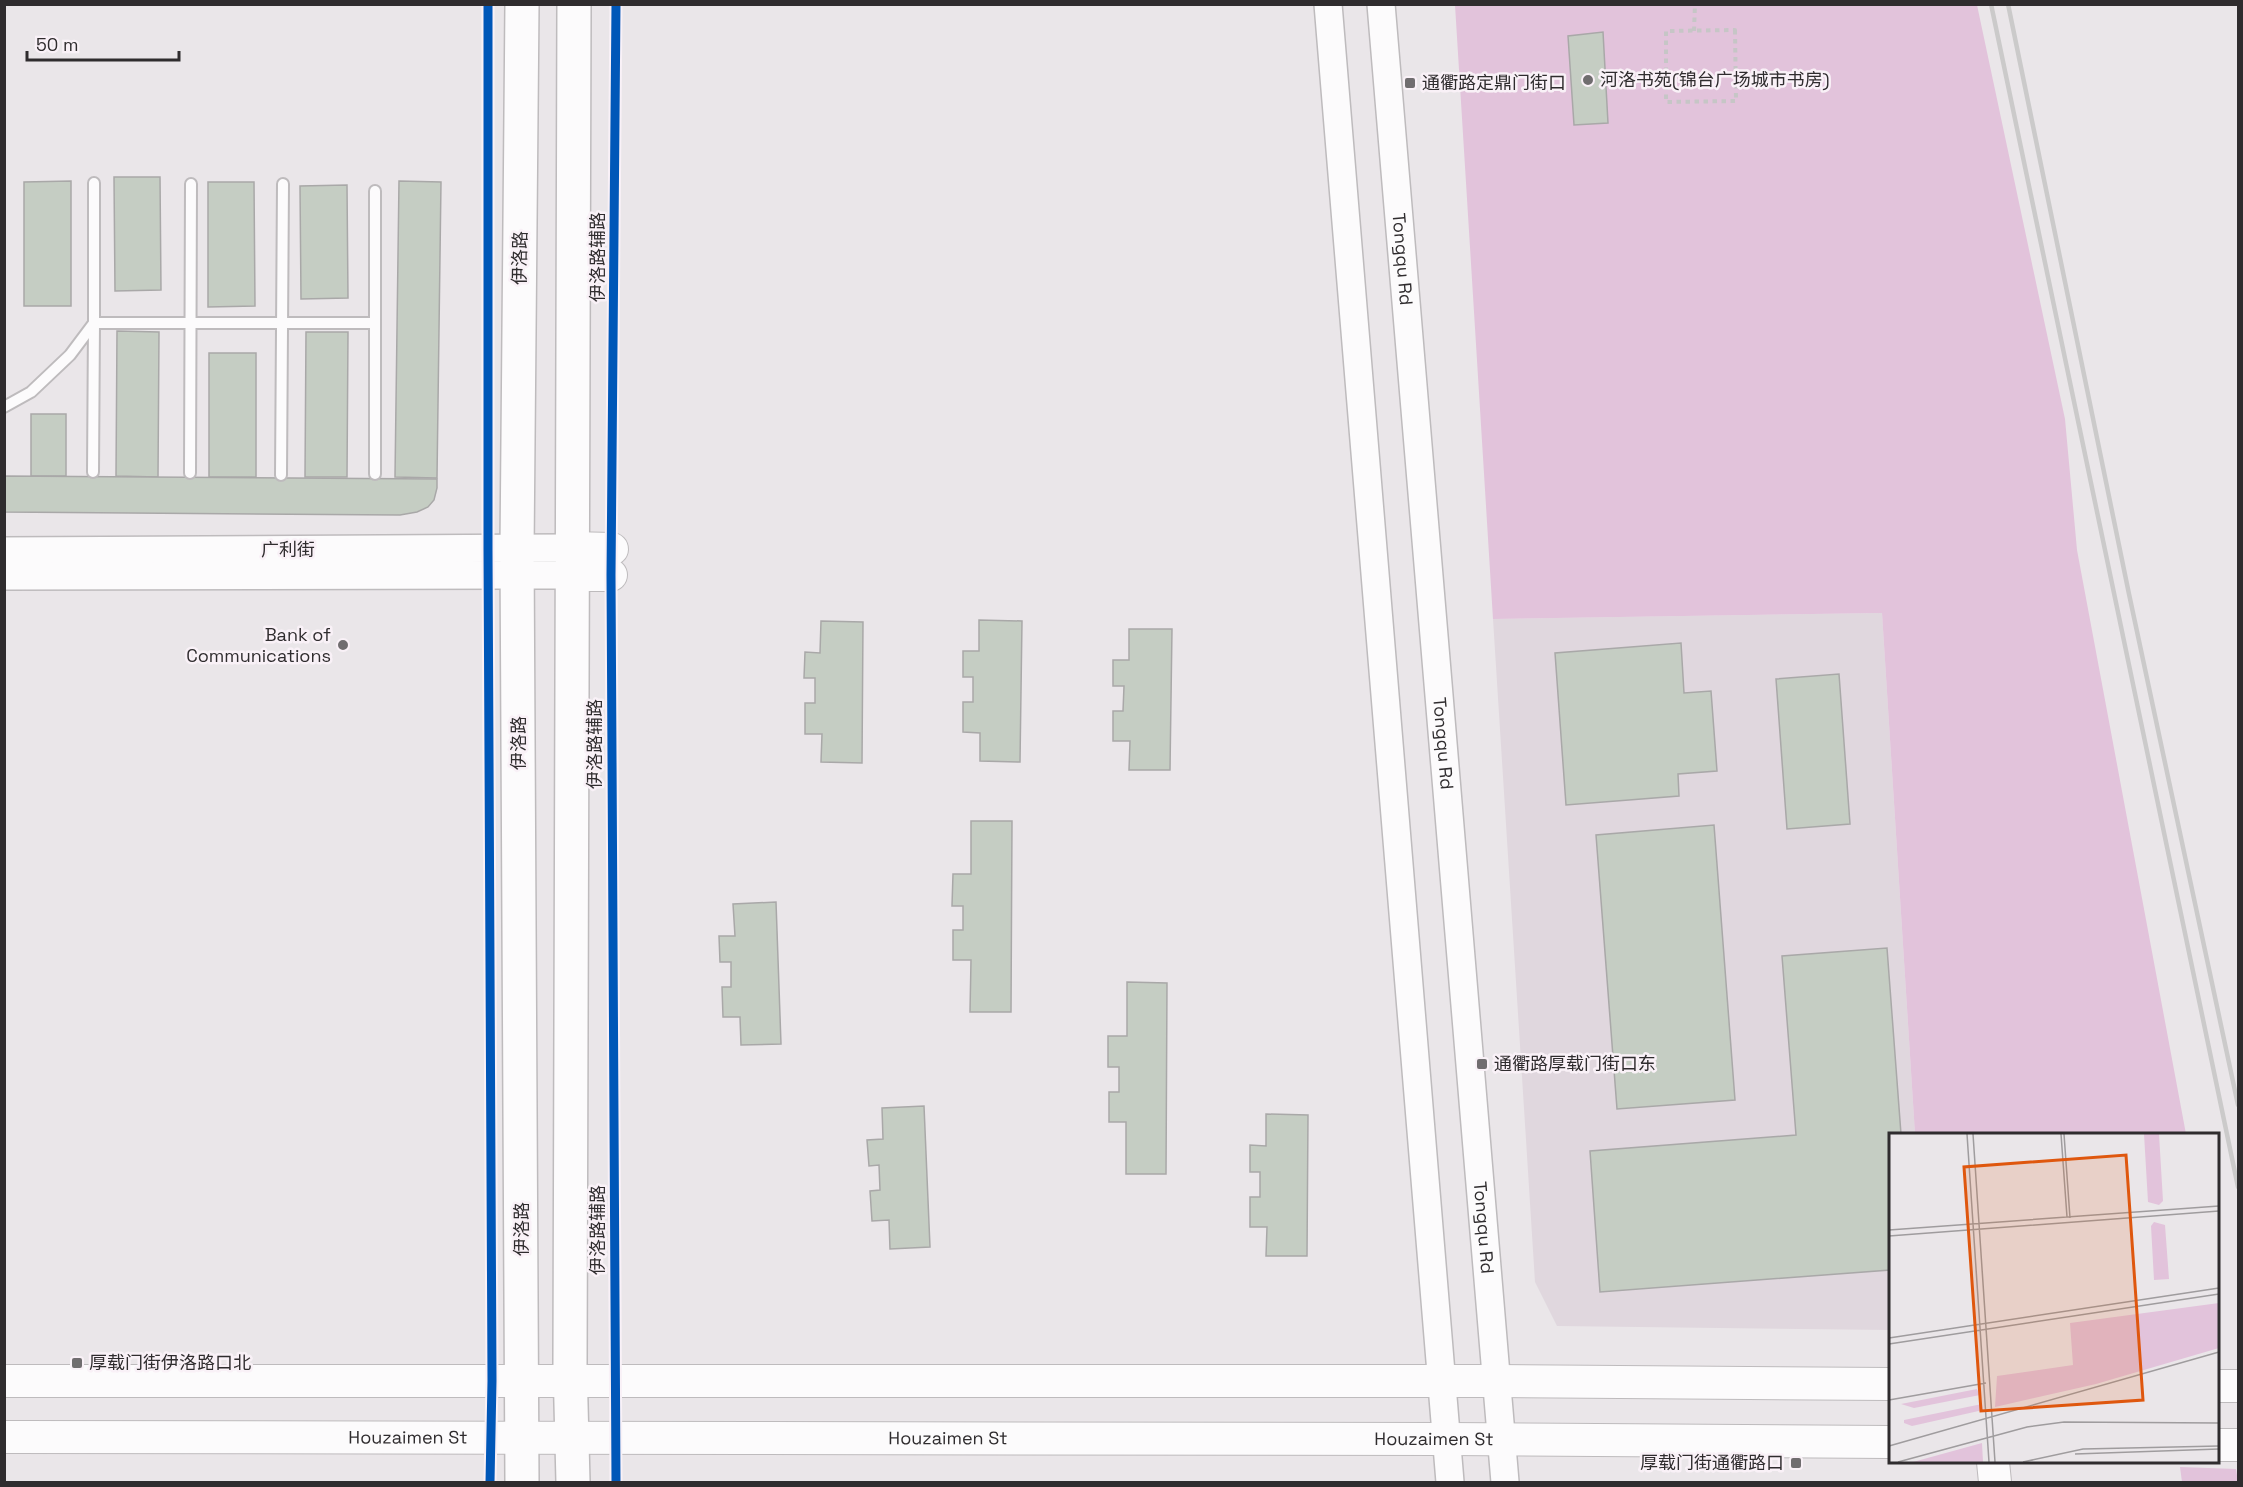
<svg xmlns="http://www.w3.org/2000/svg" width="2243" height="1487" font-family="'Space Grotesk','Noto Sans SC',sans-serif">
<rect width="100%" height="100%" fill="#eae6e9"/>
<polygon fill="#e0d7de" points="1882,613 1915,1134 1890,1134 1890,1330 1557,1326 1535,1282 1493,619"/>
<g fill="#e2c3db">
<polygon points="1455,5 1977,5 2065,419 2077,550 2186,1134 1915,1134 1882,613 1493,619"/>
<polygon points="2180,1467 2236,1469 2238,1482 2182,1482"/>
</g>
<g fill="#c5cdc3" stroke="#a9a8a8" stroke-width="1.5">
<polygon points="1603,32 1608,123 1574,125 1568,36"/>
<polygon points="114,177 160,177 161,290 115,291"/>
<polygon points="71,181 71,306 24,306 24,182"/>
<polygon points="399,181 441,182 437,478 395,477"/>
<polygon points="208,182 254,182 255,306 208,307"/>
<polygon points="347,185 348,298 301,299 300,186"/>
<polygon points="117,331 159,332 158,477 116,476"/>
<polygon points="306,332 348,332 347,477 305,477"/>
<rect x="209" y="353" width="47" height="124"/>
<rect x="31" y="414" width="35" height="62"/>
<polygon points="4,476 437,479 437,488 434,500 428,507 417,512 400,515 4,512"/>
<polygon points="979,620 1022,621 1020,762 980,761 980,733 963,732 963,702 973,702 973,677 963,677 963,651 979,651"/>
<polygon points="821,621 863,622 862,763 821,762 822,734 805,734 805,703 815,703 815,678 804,678 805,652 820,653"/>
<polygon points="1129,629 1172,629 1170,770 1129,770 1130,741 1113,741 1113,711 1123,711 1124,686 1113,686 1113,660 1129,660"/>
<polygon points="1681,643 1684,693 1711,691 1717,771 1678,774 1679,796 1566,805 1555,653"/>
<polygon points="1839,674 1850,824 1787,829 1776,679"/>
<polygon points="971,821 1012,821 1011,1012 970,1012 971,960 953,960 953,930 963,930 963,906 952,906 953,874 971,874"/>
<polygon points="1714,825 1735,1100 1617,1109 1596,835"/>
<polygon points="776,902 781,1044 741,1045 740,1017 723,1017 722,987 731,987 731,962 720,962 719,936 735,936 733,904"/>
<polygon points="1887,948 1901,1134 1890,1134 1890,1270 1600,1292 1590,1151 1796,1135 1782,956"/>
<polygon points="1127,982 1167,983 1166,1174 1126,1174 1126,1122 1109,1122 1109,1092 1119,1092 1119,1067 1108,1067 1108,1036 1127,1036"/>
<polygon points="924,1106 930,1247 890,1249 889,1220 872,1221 870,1191 880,1190 879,1165 869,1166 867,1140 883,1139 882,1108"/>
<polygon points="1266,1114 1308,1115 1307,1256 1266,1256 1267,1227 1250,1227 1250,1197 1260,1197 1260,1172 1250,1172 1250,1145 1266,1146"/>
</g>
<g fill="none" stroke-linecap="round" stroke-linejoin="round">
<defs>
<g id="service">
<polyline points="375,191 375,474"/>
<polyline points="4,407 31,392 70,355 94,323 94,183"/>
<polyline points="93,472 94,323 375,323"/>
<polyline points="190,473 191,184"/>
<polyline points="281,475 283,184"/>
</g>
<g id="tertiary">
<polyline points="1328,4 1450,1482"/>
<path id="s1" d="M1381 4 1505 1482"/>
<polyline points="4,551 571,548"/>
<polyline points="4,576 571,575"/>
</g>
<g id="secondary">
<polyline points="571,548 612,549"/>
<polyline points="571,575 611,575"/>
<polyline points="4,1381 1496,1381 1890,1384"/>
<polyline points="2218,1386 2238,1386"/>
<path id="s2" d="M4 1437 1447 1439 1890 1442"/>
<polyline points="2218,1445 2238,1445"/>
<polyline points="1993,1462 1995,1482"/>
</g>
<g id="primary">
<polyline points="522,4 517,550 522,1482"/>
<polyline points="573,1482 570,1365 574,4"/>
</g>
</defs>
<use href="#service" stroke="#bebbbd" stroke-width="14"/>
<use href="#tertiary" stroke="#bebbbd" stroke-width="30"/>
<use href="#secondary" stroke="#bebbbd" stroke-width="34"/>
<use href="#primary" stroke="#bebbbd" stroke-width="36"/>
<g stroke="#c6c6c6" stroke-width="4" stroke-dasharray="4.5 4.5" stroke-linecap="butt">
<polygon points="1735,30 1736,101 1666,102 1666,31"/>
<polyline points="1694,31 1695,4"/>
</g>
<use href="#service" stroke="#fcfbfc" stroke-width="10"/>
<use href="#tertiary" stroke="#fcfbfc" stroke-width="27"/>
<use href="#secondary" stroke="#fcfbfc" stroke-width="32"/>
<use href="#primary" stroke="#fcfbfc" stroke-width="33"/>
<g stroke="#cbcaca" stroke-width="4.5">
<polyline points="1991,4 2238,1187"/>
<polyline points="2008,4 2129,594 2238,1105"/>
</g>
<defs>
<g id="cycleway">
<polyline points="488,4 488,549 492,1381 490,1482"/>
<polyline points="616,4 611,575 616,1482"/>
</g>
</defs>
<use href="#cycleway" stroke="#f9f1f7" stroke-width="13"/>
<use href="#cycleway" stroke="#0057b8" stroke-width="9"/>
</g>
<g fill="#706d6f" stroke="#f9f1f7" stroke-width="2">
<circle cx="1588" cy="80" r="6"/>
<rect x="1404" y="77" width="12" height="12" rx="3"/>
<circle cx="343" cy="645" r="6"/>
<rect x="1476" y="1058" width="12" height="12" rx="3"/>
<rect x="71" y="1357" width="12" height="12" rx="3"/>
<rect x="1790" y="1457" width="12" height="12" rx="3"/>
</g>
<g text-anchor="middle" stroke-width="5" stroke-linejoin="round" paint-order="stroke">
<g font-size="18" fill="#2f2c2e" stroke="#f9f1f7" text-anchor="start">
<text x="1600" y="86">河洛书苑(锦台广场城市书房)</text>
<text x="1422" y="89">通衢路定鼎门街口</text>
<text x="331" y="641" text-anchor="end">Bank of<tspan x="331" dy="21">Communications</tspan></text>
<text x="1494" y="1070">通衢路厚载门街口东</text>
<text x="89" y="1369">厚载门街伊洛路口北</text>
<text x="1784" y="1469" text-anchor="end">厚载门街通衢路口</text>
</g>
<g font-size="18" fill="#2f2c2e" stroke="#f9f1f7">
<text transform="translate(598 257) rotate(-90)" y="6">伊洛路辅路</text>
<text transform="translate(520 258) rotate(-89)" y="6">伊洛路</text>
<text dy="6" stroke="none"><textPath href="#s1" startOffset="256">Tongqu Rd</textPath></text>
<text x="288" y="556">广利街</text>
<text transform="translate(519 743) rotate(-90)" y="6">伊洛路</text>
<text dy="6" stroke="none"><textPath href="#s1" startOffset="742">Tongqu Rd</textPath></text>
<text transform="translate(595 744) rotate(-90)" y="6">伊洛路辅路</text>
<text dy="6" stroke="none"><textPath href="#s1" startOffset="1228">Tongqu Rd</textPath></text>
<text transform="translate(522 1229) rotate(-90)" y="6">伊洛路</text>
<text transform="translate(598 1230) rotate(-90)" y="6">伊洛路辅路</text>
<text dy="6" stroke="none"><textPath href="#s2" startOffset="404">Houzaimen St</textPath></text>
<text dy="6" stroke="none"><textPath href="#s2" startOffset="944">Houzaimen St</textPath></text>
<text dy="6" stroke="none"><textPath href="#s2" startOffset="1430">Houzaimen St</textPath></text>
</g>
</g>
<g transform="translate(1889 1133)">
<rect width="330" height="330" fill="#eae6e9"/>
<path d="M255 1H270L274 68 270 72 259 69ZM265 89 276 92 280 146 265 147 262 93ZM330 170V215L207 251 106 274 108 243 184 232 181 190ZM88 256 91 262 25 275 12 271ZM93 271 94 277 23 293 15 290V287ZM93 310 94 329H24Z" fill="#e2c3db"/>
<path fill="none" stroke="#9f9c9e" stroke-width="1.5" d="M78 1 100 329M84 1 106 329M172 1 178 84M175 1 181 85M0 97 330 73M0 103 330 78M0 205 330 155M0 211 330 161M0 267 97 250M0 313 330 219M186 321 330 316M9 329 138 294 175 289 330 290M134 329 194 316 330 313"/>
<path fill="#df570e" fill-opacity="0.15" stroke="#df570e" stroke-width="3" d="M237 22 254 267 92 278 75 34Z"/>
<rect width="330" height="330" fill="none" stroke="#2f2c2e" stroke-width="3"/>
</g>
<rect width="2243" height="1487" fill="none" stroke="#2f2c2e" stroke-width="12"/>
<path d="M27 51v9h152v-9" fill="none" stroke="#2f2c2e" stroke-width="3"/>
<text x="36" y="51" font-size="18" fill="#2f2c2e" stroke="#f9f1f7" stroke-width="4.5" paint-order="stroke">50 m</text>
</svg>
